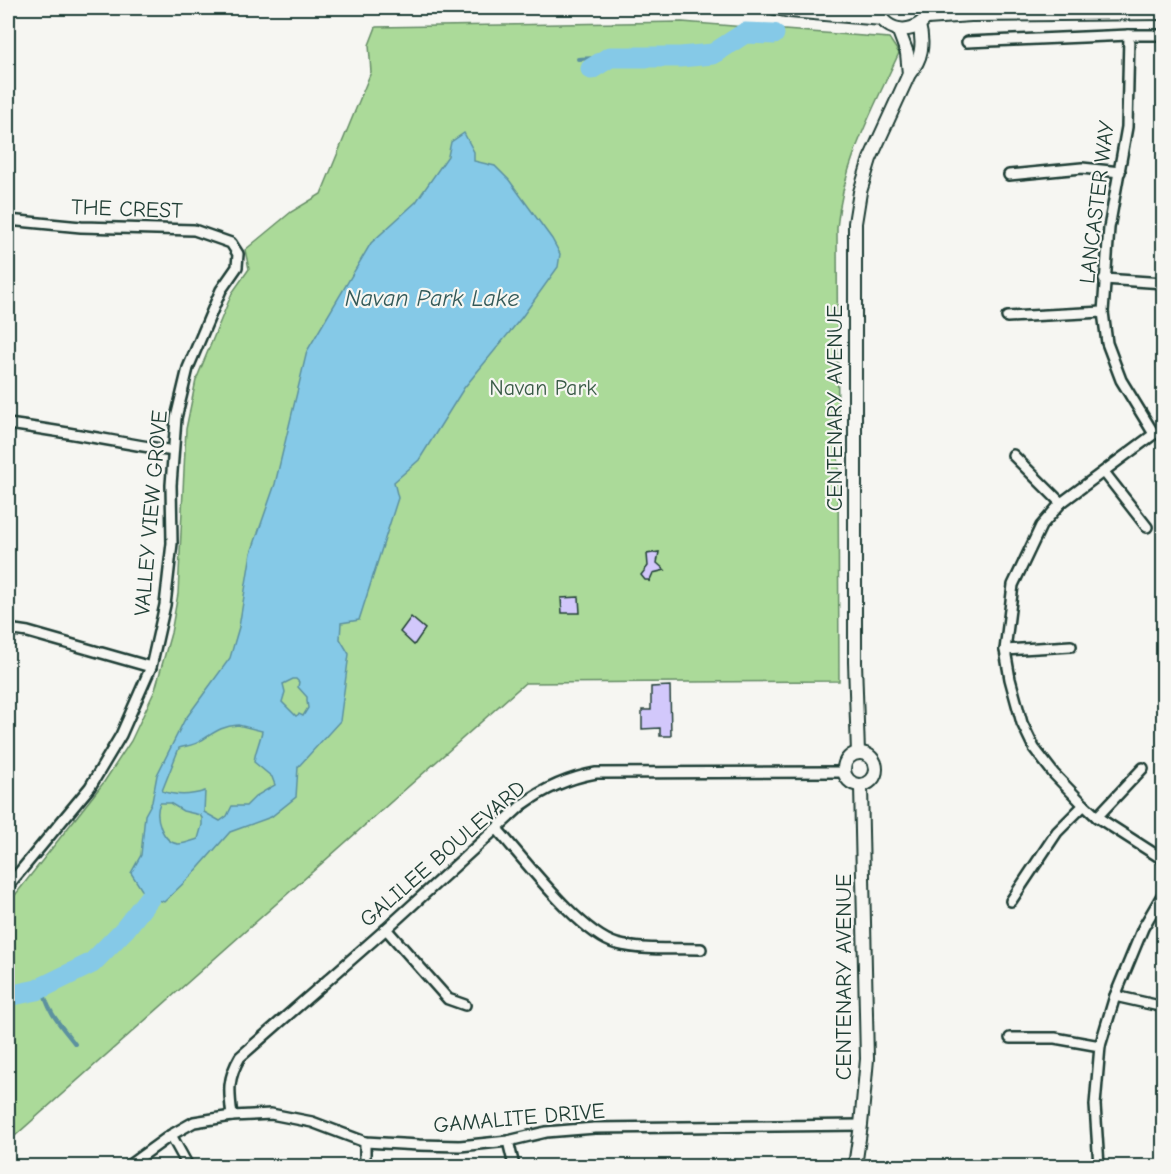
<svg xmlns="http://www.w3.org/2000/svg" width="1171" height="1174" font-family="'Comic Neue',sans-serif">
<rect width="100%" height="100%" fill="#f6f6f2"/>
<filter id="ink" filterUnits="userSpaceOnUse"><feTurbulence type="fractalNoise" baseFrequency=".0167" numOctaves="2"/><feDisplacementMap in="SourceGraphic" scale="12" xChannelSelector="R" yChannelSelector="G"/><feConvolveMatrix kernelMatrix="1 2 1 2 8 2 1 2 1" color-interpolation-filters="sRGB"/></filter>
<g filter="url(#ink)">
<path fill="#abda99" stroke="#658c66" stroke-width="1.5" d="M682 22 889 38 899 53C872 111 843 163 837 228L839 681 525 683 8 1142V904L104 782 131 741 155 690 171 633 178 594 186 429 196 380 232 293 249 269 245 250 291 212 321 194 371 72 369 45 376 27Z"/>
<path fill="#85c9e7" stroke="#5c919f" stroke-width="1.5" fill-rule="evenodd" d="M464 133 474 152V161L495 166 509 180 552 239 560 254 558 267 522 317 464 388 419 460 394 482 398 498 359 620 341 623 340 639 349 654 340 721 298 767 296 797 271 817 230 832 193 874 164 902 145 895 131 873 141 855 145 815 152 802 157 775 184 721 230 658 239 627 251 553 275 484 307 351 371 243 416 202 448 156 451 142ZM293 679H296L299 682 298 687 307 697V701L308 708 303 716 299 714 296 716 282 702 285 692 283 684ZM238 725 262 731C260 742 255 751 254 762L272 777 275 785 256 796 246 806H232L227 816 220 821 204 812 205 791C189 796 177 796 162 791L179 748C186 746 196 745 202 740 215 732 222 726 238 725ZM160 803H170L183 811 200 815 202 818V825L198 839C192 841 184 844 178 844 162 842 154 816 160 803Z"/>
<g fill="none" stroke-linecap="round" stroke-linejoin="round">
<g stroke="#5c919f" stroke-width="4">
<polyline points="578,59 610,57"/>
<path d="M43 988C46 1010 61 1026 75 1044"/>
</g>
<g stroke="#85c9e7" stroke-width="21">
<polyline points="591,69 610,57 680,57 713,54 745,33 774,34"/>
<polyline points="8,996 37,990 92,963 125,929 150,897"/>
</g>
</g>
<g fill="#d2c8fb" stroke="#1f3d34" stroke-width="1.5">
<polygon points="659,552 657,563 665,570 653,573 649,582 649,580 645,580 641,575 648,566 647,554"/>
<polygon points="579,597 580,613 562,613 561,598"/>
<polygon points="411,617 425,629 414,645 400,632"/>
<polygon points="670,686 671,736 660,736 660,728 642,729 642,710 651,710 651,687"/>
</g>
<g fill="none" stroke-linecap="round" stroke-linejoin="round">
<defs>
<g id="minor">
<polyline points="1129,35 1127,127 1109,228 1103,312 1107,343 1121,380 1154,434"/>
<polyline points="967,42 1129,35 1164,35"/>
<polyline points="1009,175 1082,168 1120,172"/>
<polyline points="8,220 81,227 194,230 231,243 238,254 237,267 221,290 188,368 176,418 171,485 172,543 165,605 151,667 121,735 90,787 8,886"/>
<polyline points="1104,279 1164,283"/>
<polyline points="1007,317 1103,312"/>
<path d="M8 424C63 431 117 442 173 451"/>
<polyline points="1164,430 1154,434 1061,503 1041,526 1013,585 1005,650 1010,679 1022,723 1034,748 1054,774 1084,805 1097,817 1164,860"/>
<polyline points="1013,455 1061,503"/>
<polyline points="1104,472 1147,527"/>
<polyline points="8,629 28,632 151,667"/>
<polyline points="1005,650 1071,646"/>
<polyline points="1097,817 1143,768"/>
<path d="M497 829C524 859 580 934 617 944 644 951 674 948 701 949"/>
<polyline points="1011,901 1057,832 1084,805"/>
<polyline points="386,929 448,999 465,1005"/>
<polyline points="1115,996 1164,1007"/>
<polyline points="1010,1038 1055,1038 1100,1046"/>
<path d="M232 1116C229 1092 227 1079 240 1057L386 929 522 805C545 788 568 778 596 773L844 772"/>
<polyline points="171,1135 188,1166"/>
<polyline points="508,1141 514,1166"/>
<polyline points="365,1142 365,1166"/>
<polyline points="128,1166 171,1135 194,1122 232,1116 271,1114 312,1122 365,1142 419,1145 460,1146 508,1141 546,1132 595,1128 861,1125"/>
<polyline points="1066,1166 1098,1164"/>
<polyline points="1099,1166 1095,1105 1100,1046 1115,996 1143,928 1164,892"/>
</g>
<g id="tertiary">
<polyline points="775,8 790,11 882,19"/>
<path d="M877 8C884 37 923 36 930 8"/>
<polyline points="927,18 971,15 1164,13"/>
<polyline points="898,29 907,53 909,74"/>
<circle cx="860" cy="769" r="16"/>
<path d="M858 753 855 662V223L860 192 870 159 909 74C922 59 924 44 919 25"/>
<polyline points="855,1166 861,1125 867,1059 861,786"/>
</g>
</defs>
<use href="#minor" stroke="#1f3d34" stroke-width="14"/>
<use href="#tertiary" stroke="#1f3d34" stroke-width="16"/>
<use href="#minor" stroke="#f6f6f2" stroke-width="9"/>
<use href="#tertiary" stroke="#f6f6f2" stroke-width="12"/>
</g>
</g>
<g text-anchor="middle" stroke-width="4.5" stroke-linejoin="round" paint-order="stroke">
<g font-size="22" fill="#1f3d34" stroke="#f6f6f2">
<text transform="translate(1096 202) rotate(-83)" y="8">LANCASTER WAY</text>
<text transform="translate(127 208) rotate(2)" y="8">THE CREST</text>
<text transform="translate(834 408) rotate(-90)" y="8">CENTENARY AVENUE</text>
<text transform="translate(150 513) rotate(-85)" y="8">VALLEY VIEW GROVE</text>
<text transform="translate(442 853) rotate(-41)" y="8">GALILEE BOULEVARD</text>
<text transform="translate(843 977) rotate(-90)" y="8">CENTENARY AVENUE</text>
<text transform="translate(519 1117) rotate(-5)" y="8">GAMALITE DRIVE</text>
</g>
<g font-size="22" fill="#3b5c48" stroke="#f6f6f2">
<text x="543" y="395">Navan Park</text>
</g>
<g font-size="24" font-style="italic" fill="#335958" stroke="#f6f6f2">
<text x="432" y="306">Navan Park Lake</text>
</g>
</g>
<rect width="1171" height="1174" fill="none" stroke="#f6f6f2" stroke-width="30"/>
<rect x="15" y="15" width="1141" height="1144" fill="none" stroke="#1f3d34" stroke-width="2" filter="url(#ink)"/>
</svg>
